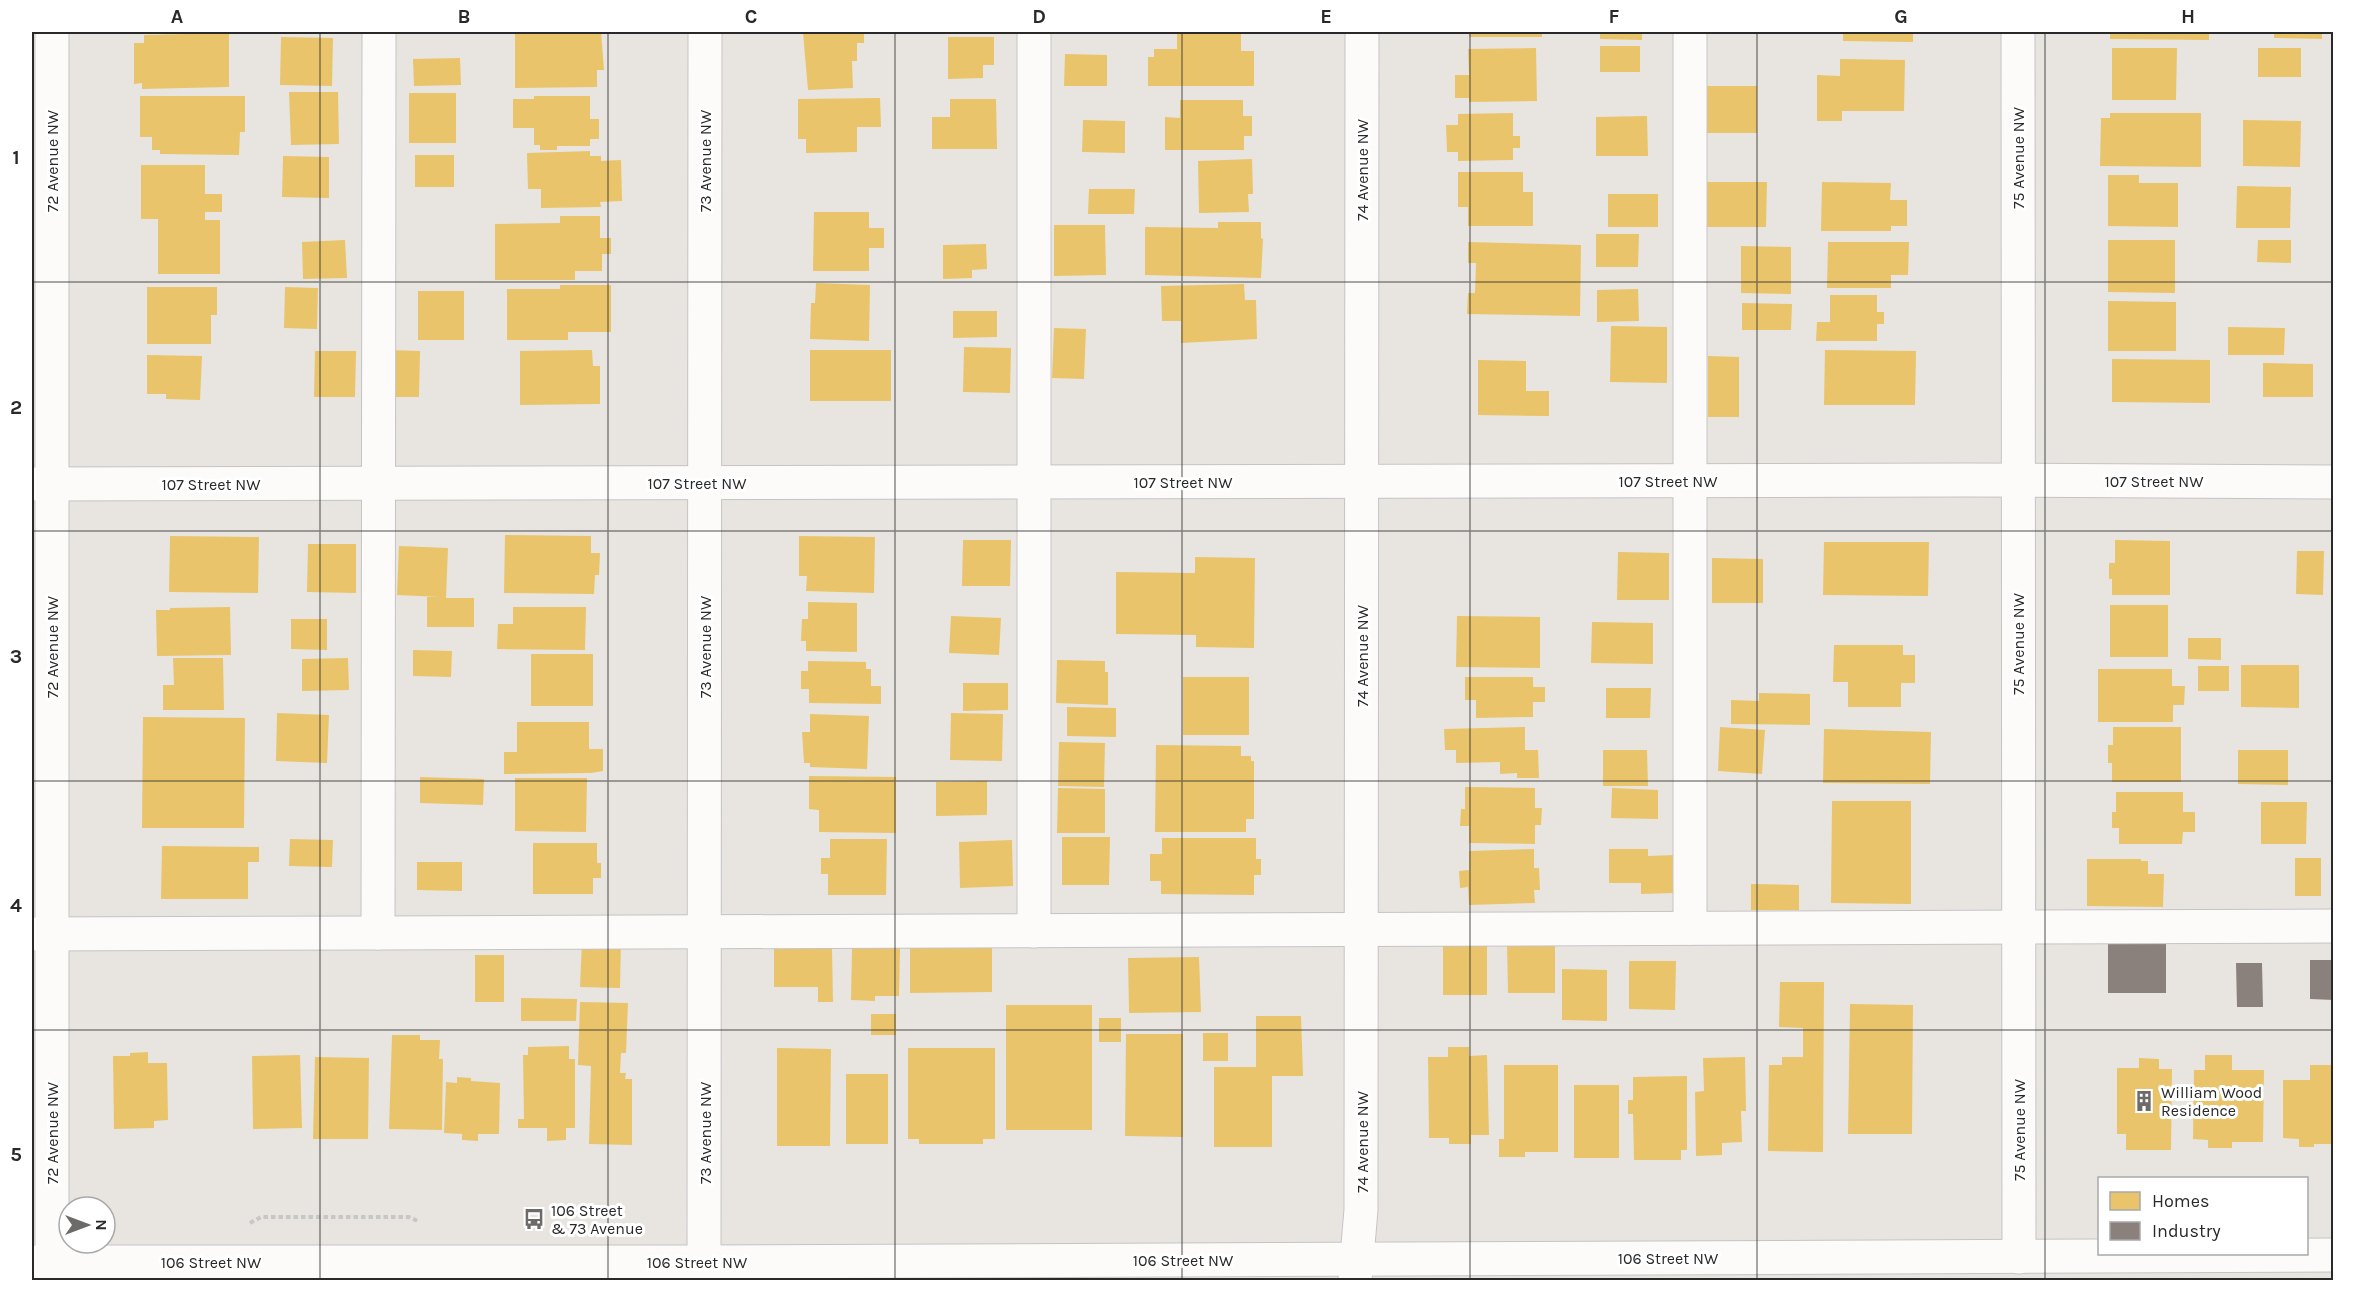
<svg xmlns="http://www.w3.org/2000/svg" width="2365" height="1312" font-family="Karla,sans-serif">
<rect width="100%" height="100%" fill="#e8e5e0"/>
<g fill="#e9c46a">
<polygon points="515,32 601,32 604,70 597,70 597,87 515,88"/>
<polygon points="809,32 864,32 864,43 857,43 857,61 852,61 853,88 808,90 803,33"/>
<rect x="1469" y="32" width="73" height="5"/>
<polygon points="1600,32 1642,32 1642,40 1600,39"/>
<polygon points="1843,32 1913,32 1913,42 1843,41"/>
<polygon points="2110,32 2209,32 2209,40 2110,39"/>
<polygon points="2274,32 2322,32 2322,39 2274,38"/>
<polygon points="229,33 229,87 142,89 142,83 134,84 134,43 144,43 144,35"/>
<polygon points="1177,33 1241,33 1241,51 1254,51 1254,86 1148,86 1148,57 1154,57 1154,49 1177,49"/>
<polygon points="281,37 333,38 332,86 280,85"/>
<polygon points="948,37 994,37 994,65 983,65 983,78 948,79"/>
<rect x="1600" y="46" width="40" height="26"/>
<polygon points="1536,48 1537,101 1469,102 1469,98 1455,98 1455,75 1469,75 1468,49"/>
<polygon points="2112,48 2177,48 2176,100 2112,100"/>
<rect x="2258" y="48" width="43" height="29"/>
<polygon points="1065,54 1107,55 1107,86 1064,86"/>
<polygon points="460,58 461,85 414,86 413,59"/>
<polygon points="1840,59 1905,60 1904,111 1842,111 1842,121 1817,121 1817,75 1840,76"/>
<rect x="1705" y="86" width="52" height="47"/>
<polygon points="289,92 338,92 339,144 291,145"/>
<rect x="409" y="93" width="47" height="50"/>
<polygon points="140,96 245,96 245,132 240,132 239,155 160,154 160,150 152,150 152,137 140,137"/>
<polygon points="534,96 590,96 590,119 599,119 599,139 590,139 590,146 557,146 557,150 540,150 540,145 534,145 534,128 513,128 513,99 534,99"/>
<polygon points="880,98 881,127 857,127 857,152 806,153 806,139 798,139 798,99"/>
<polygon points="950,99 996,99 997,149 932,149 932,117 950,117"/>
<polygon points="1180,100 1243,100 1243,116 1252,116 1252,136 1244,136 1244,150 1165,150 1165,117 1180,118"/>
<polygon points="1513,113 1513,136 1520,136 1520,148 1513,148 1513,160 1458,161 1458,152 1447,152 1446,125 1458,125 1458,114"/>
<polygon points="2110,113 2201,113 2201,167 2100,166 2101,118 2110,118"/>
<polygon points="1647,116 1648,156 1596,156 1596,117"/>
<polygon points="1083,120 1125,121 1125,153 1082,152"/>
<polygon points="2243,120 2301,121 2300,167 2243,166"/>
<polygon points="590,151 590,156 601,156 601,161 621,160 622,201 600,202 601,207 541,208 541,189 528,189 527,153"/>
<rect x="415" y="155" width="39" height="32"/>
<polygon points="283,156 329,157 329,198 282,197"/>
<polygon points="1252,159 1253,194 1248,194 1249,212 1199,213 1198,161"/>
<polygon points="141,165 205,165 205,194 222,194 222,212 205,212 205,220 220,220 220,274 158,274 158,219 141,219"/>
<polygon points="1458,172 1523,172 1523,192 1533,192 1533,226 1468,226 1468,207 1458,207"/>
<polygon points="2108,175 2139,175 2139,183 2178,183 2178,227 2108,226"/>
<polygon points="1705,182 1767,182 1766,227 1705,227"/>
<polygon points="1822,182 1891,183 1890,200 1907,200 1907,226 1891,226 1891,231 1821,231"/>
<polygon points="2237,186 2291,187 2290,228 2236,228"/>
<polygon points="1089,189 1135,189 1134,214 1088,214"/>
<rect x="1608" y="194" width="50" height="33"/>
<polygon points="814,212 869,212 869,228 884,228 884,248 869,248 869,271 813,271"/>
<polygon points="560,216 600,216 600,238 611,238 611,254 602,254 602,271 575,271 575,280 495,280 495,224 560,223"/>
<polygon points="1218,222 1261,222 1261,238 1263,239 1261,278 1145,275 1145,227 1218,228"/>
<polygon points="1054,225 1105,225 1106,275 1054,276"/>
<polygon points="1596,234 1639,234 1638,267 1596,267"/>
<polygon points="345,240 347,278 303,279 302,242"/>
<polygon points="2108,240 2175,240 2175,293 2108,292"/>
<polygon points="2258,240 2291,240 2291,263 2257,262"/>
<polygon points="1468,242 1581,245 1580,316 1467,314 1468,293 1475,293 1476,263 1468,263"/>
<polygon points="1828,242 1909,242 1908,275 1891,275 1891,288 1827,288"/>
<polygon points="986,244 987,269 972,270 972,278 943,279 943,245"/>
<polygon points="1741,246 1791,247 1791,294 1741,293"/>
<polygon points="816,283 870,285 869,341 810,339 811,303 815,303"/>
<polygon points="1244,284 1245,300 1256,300 1257,339 1181,343 1181,321 1162,321 1161,286"/>
<polygon points="560,285 611,285 611,332 568,332 568,340 507,340 507,289 560,289"/>
<polygon points="147,287 217,287 217,315 211,315 211,344 147,344"/>
<polygon points="285,287 318,288 317,329 284,328"/>
<polygon points="1638,289 1639,321 1597,322 1597,290"/>
<rect x="418" y="291" width="46" height="49"/>
<polygon points="1830,295 1877,295 1877,312 1884,312 1884,324 1877,324 1877,341 1816,341 1817,322 1830,322"/>
<polygon points="2108,301 2176,302 2176,351 2108,351"/>
<polygon points="1742,303 1792,304 1791,330 1742,330"/>
<polygon points="953,311 997,311 997,337 953,338"/>
<polygon points="1611,326 1667,327 1667,383 1610,382"/>
<polygon points="2228,327 2285,328 2284,355 2228,355"/>
<polygon points="1054,328 1086,329 1084,379 1052,378"/>
<polygon points="964,347 1011,348 1010,393 963,392"/>
<polygon points="389,350 420,351 419,397 389,397"/>
<polygon points="592,350 593,366 600,366 600,404 520,405 520,351"/>
<rect x="810" y="350" width="81" height="51"/>
<polygon points="1825,350 1916,351 1915,405 1824,405"/>
<polygon points="315,351 356,351 355,397 314,397"/>
<polygon points="147,355 202,356 200,400 166,399 166,394 147,394"/>
<polygon points="1708,356 1739,357 1739,417 1708,417"/>
<polygon points="2112,359 2210,360 2210,403 2112,402"/>
<polygon points="1478,360 1526,361 1526,391 1549,391 1549,416 1478,415"/>
<polygon points="2263,363 2313,364 2313,397 2263,397"/>
<polygon points="505,535 591,536 591,553 600,553 599,575 595,575 594,594 504,593"/>
<polygon points="170,536 259,537 258,593 169,592"/>
<polygon points="799,536 875,537 874,593 806,591 807,576 799,576"/>
<polygon points="963,540 1011,540 1010,586 962,586"/>
<polygon points="2115,540 2170,541 2170,595 2112,595 2112,579 2109,579 2109,563 2115,563"/>
<polygon points="1824,542 1929,542 1928,596 1823,595"/>
<polygon points="308,544 356,544 356,593 307,592"/>
<polygon points="399,546 448,548 446,598 474,598 474,627 427,627 427,597 440,597 397,595"/>
<polygon points="2297,551 2324,551 2323,595 2296,594"/>
<polygon points="1618,552 1669,553 1669,600 1617,600"/>
<polygon points="1195,557 1255,558 1254,648 1196,647 1196,635 1116,634 1116,572 1195,573"/>
<polygon points="1712,558 1763,559 1763,603 1712,603"/>
<polygon points="808,602 857,603 857,652 806,651 806,641 801,641 802,619 808,619"/>
<rect x="2110" y="605" width="58" height="52"/>
<polygon points="230,607 231,655 157,656 156,610 170,610 170,608"/>
<polygon points="513,607 586,607 585,650 497,649 498,624 513,624"/>
<polygon points="951,616 1001,618 999,655 949,653"/>
<polygon points="1457,616 1540,617 1540,668 1456,667"/>
<polygon points="291,619 327,619 327,650 291,649"/>
<polygon points="1592,622 1653,623 1653,664 1591,663"/>
<polygon points="2188,638 2221,638 2221,660 2188,659"/>
<polygon points="1834,645 1903,645 1903,655 1915,655 1915,683 1901,683 1901,707 1848,707 1848,682 1833,682"/>
<polygon points="413,650 452,651 451,677 413,676"/>
<rect x="531" y="654" width="62" height="52"/>
<polygon points="173,658 223,658 224,710 163,710 163,685 174,685"/>
<polygon points="348,658 349,690 302,691 302,659"/>
<polygon points="1057,660 1105,661 1105,672 1108,672 1108,705 1056,703"/>
<polygon points="808,661 866,662 866,669 871,669 871,686 881,686 881,704 809,703 809,689 801,689 801,671 808,671"/>
<polygon points="2241,665 2299,665 2299,708 2241,707"/>
<rect x="2198" y="666" width="31" height="25"/>
<polygon points="2098,669 2172,669 2172,686 2185,686 2184,705 2173,705 2173,722 2098,722"/>
<rect x="1183" y="677" width="66" height="58"/>
<polygon points="1465,677 1533,677 1533,687 1545,687 1545,702 1533,702 1533,717 1476,718 1476,700 1465,700"/>
<polygon points="963,683 1008,683 1008,710 963,711"/>
<polygon points="1606,688 1651,688 1650,718 1606,718"/>
<polygon points="1759,693 1810,694 1810,725 1731,724 1731,700 1759,701"/>
<polygon points="1067,707 1116,708 1116,737 1067,736"/>
<polygon points="277,713 329,715 327,763 276,761"/>
<polygon points="951,713 1003,714 1002,761 950,760"/>
<polygon points="810,714 869,716 867,769 810,767 810,763 804,763 802,732 810,732"/>
<polygon points="143,717 245,718 244,828 142,828"/>
<polygon points="517,722 589,722 589,749 603,749 603,771 591,773 504,774 504,752 517,752"/>
<polygon points="1525,727 1525,750 1538,750 1539,778 1517,778 1517,773 1500,774 1500,762 1456,763 1456,750 1445,750 1444,729"/>
<polygon points="1720,727 1765,730 1762,774 1718,771"/>
<polygon points="2113,727 2181,727 2181,782 2112,782 2112,763 2108,763 2108,745 2113,745"/>
<polygon points="1824,729 1931,732 1930,784 1823,783"/>
<polygon points="1059,742 1105,743 1104,787 1058,786"/>
<polygon points="1156,745 1241,746 1241,756 1251,756 1251,761 1254,761 1254,819 1246,819 1246,832 1155,832"/>
<polygon points="1603,750 1647,750 1648,786 1603,786"/>
<polygon points="2238,750 2288,750 2288,785 2238,784"/>
<polygon points="809,776 896,777 896,833 819,832 819,810 809,809"/>
<polygon points="420,777 484,779 483,805 420,803"/>
<polygon points="515,778 587,778 586,832 515,831"/>
<polygon points="987,781 987,815 936,816 936,782"/>
<polygon points="1465,787 1535,788 1535,808 1542,808 1541,825 1535,825 1535,844 1469,843 1469,826 1460,826 1461,809 1465,809"/>
<polygon points="1058,788 1105,789 1105,833 1057,833"/>
<polygon points="1612,788 1658,790 1658,819 1611,818"/>
<polygon points="2116,792 2183,792 2183,812 2195,812 2195,832 2183,832 2182,844 2119,844 2119,828 2112,828 2112,812 2116,812"/>
<polygon points="1832,801 1911,801 1911,904 1831,903"/>
<polygon points="2261,802 2307,802 2306,844 2261,844"/>
<polygon points="1062,837 1110,837 1109,885 1062,885"/>
<polygon points="1162,838 1256,838 1256,859 1261,859 1261,875 1254,875 1254,895 1161,894 1161,881 1150,881 1150,854 1162,854"/>
<polygon points="290,839 333,840 332,867 289,866"/>
<polygon points="830,839 887,839 886,895 828,895 828,874 821,874 821,858 830,858"/>
<polygon points="1012,840 1013,886 960,888 959,842"/>
<polygon points="533,843 597,843 597,863 601,863 601,878 593,878 593,894 533,894"/>
<polygon points="162,846 259,847 259,862 248,862 248,899 161,899"/>
<polygon points="1534,849 1534,868 1539,868 1540,890 1534,890 1535,903 1469,905 1468,887 1460,888 1459,871 1469,870 1469,851"/>
<polygon points="1609,849 1648,849 1648,856 1674,855 1675,893 1641,894 1641,883 1609,883"/>
<rect x="2295" y="858" width="26" height="38"/>
<polygon points="2087,859 2141,859 2141,861 2148,861 2148,874 2164,874 2163,907 2087,906"/>
<polygon points="417,862 462,862 462,891 417,890"/>
<polygon points="1751,884 1799,885 1799,910 1751,910"/>
<polygon points="582,940 621,941 620,988 580,987"/>
<rect x="1443" y="942" width="44" height="53"/>
<polygon points="1507,944 1555,944 1555,993 1508,993"/>
<polygon points="852,947 900,948 899,996 875,996 875,1001 851,1000"/>
<polygon points="774,948 832,948 833,1002 818,1002 818,987 774,987"/>
<polygon points="910,948 992,948 992,992 910,993"/>
<rect x="475" y="955" width="29" height="47"/>
<polygon points="1199,957 1201,1012 1129,1013 1128,958"/>
<polygon points="1629,961 1676,961 1675,1010 1629,1009"/>
<polygon points="1562,969 1607,970 1607,1021 1562,1020"/>
<polygon points="1780,982 1824,982 1823,1152 1768,1151 1769,1065 1782,1065 1782,1057 1803,1057 1803,1028 1779,1027"/>
<polygon points="521,998 577,999 576,1021 521,1021"/>
<polygon points="580,1002 628,1003 626,1053 621,1053 620,1073 626,1073 625,1079 632,1079 632,1145 589,1144 591,1066 578,1065"/>
<polygon points="1850,1004 1913,1005 1912,1134 1848,1134"/>
<rect x="1006" y="1005" width="86" height="125"/>
<rect x="871" y="1014" width="25" height="21"/>
<polygon points="1256,1016 1301,1016 1303,1076 1272,1076 1272,1147 1214,1147 1214,1067 1256,1067"/>
<rect x="1099" y="1018" width="22" height="24"/>
<rect x="1203" y="1033" width="25" height="28"/>
<polygon points="1126,1034 1183,1034 1183,1137 1125,1136"/>
<polygon points="392,1035 420,1035 420,1040 440,1040 439,1059 443,1059 442,1130 389,1129"/>
<polygon points="569,1046 569,1059 575,1059 575,1128 566,1128 566,1140 547,1141 547,1128 518,1128 518,1119 524,1119 523,1055 528,1055 528,1047"/>
<polygon points="1448,1047 1469,1047 1469,1056 1487,1055 1489,1135 1471,1135 1471,1144 1449,1144 1449,1138 1429,1138 1428,1057 1448,1057"/>
<polygon points="777,1048 831,1049 830,1146 777,1146"/>
<polygon points="908,1048 995,1048 995,1139 983,1139 983,1144 919,1144 919,1139 908,1139"/>
<polygon points="148,1052 148,1063 167,1063 168,1120 154,1121 154,1128 114,1129 113,1056 130,1056 130,1053"/>
<polygon points="300,1055 302,1128 253,1129 252,1056"/>
<polygon points="2205,1055 2232,1055 2232,1070 2264,1070 2263,1142 2232,1142 2232,1148 2208,1148 2208,1140 2193,1139 2194,1070 2205,1070"/>
<polygon points="315,1057 369,1058 368,1139 313,1139"/>
<polygon points="1745,1057 1746,1111 1741,1111 1742,1142 1722,1143 1722,1155 1696,1156 1695,1092 1704,1091 1703,1058"/>
<polygon points="2139,1058 2159,1059 2159,1069 2172,1069 2171,1150 2126,1150 2126,1134 2117,1134 2117,1068 2139,1068"/>
<polygon points="1504,1065 1558,1065 1558,1152 1525,1152 1525,1157 1499,1157 1499,1139 1504,1139"/>
<polygon points="2310,1065 2334,1065 2334,1144 2314,1144 2314,1147 2299,1147 2299,1139 2283,1138 2283,1080 2310,1080"/>
<rect x="846" y="1074" width="42" height="70"/>
<polygon points="1687,1076 1687,1150 1681,1150 1681,1160 1634,1160 1633,1114 1628,1114 1628,1100 1633,1100 1633,1077"/>
<polygon points="457,1077 471,1078 471,1081 500,1083 499,1134 478,1134 478,1141 462,1140 462,1134 444,1133 446,1082 457,1083"/>
<rect x="1574" y="1085" width="45" height="73"/>
</g>
<g fill="#8a817c">
<rect x="2108" y="943" width="58" height="50"/>
<polygon points="2310,960 2334,960 2334,1000 2310,999"/>
<polygon points="2236,963 2262,963 2263,1007 2237,1007"/>
</g>
<g fill="none" stroke-linecap="round" stroke-linejoin="round">
<defs>
<g id="minor">
<polyline points="379,32 378,933 2334,926"/>
<polyline points="1034,32 1034,931"/>
<polyline points="1690,32 1690,928"/>
<polyline points="2018,32 2019,1257"/>
<polyline points="32,484 1968,480 2334,482"/>
<polyline points="32,934 378,933"/>
<polyline points="32,1262 704,1262 2334,1255"/>
<polyline points="52,1262 52,32"/>
<polyline points="704,1262 705,32"/>
<polyline points="1355,1280 1361,1210 1362,32"/>
</g>
</defs>
<use href="#minor" stroke="#c5c4c5" stroke-width="35"/>
<polyline stroke="#c8c7c7" stroke-width="4" stroke-dasharray="4.5 3" stroke-linecap="butt" points="250,1223 261,1217 409,1217 420,1222"/>
<use href="#minor" stroke="#fcfbfa" stroke-width="33"/>
</g>
<path fill="none" stroke="#292929" stroke-width="1.5" stroke-opacity="0.55" d="M320 32V1280M608 32V1280M895 32V1280M1182 32V1280M1470 32V1280M1757 32V1280M2045 32V1280M32 282H2334M32 531H2334M32 781H2334M32 1030H2334"/>
<defs>
<symbol id="building-bare" viewBox="-9 -9 18 18"><path d="M-4-6H4V6H1V3H-1V6H-4ZM-2.5-4.3h1.7v1.8h-1.7ZM.8-4.3h1.7v1.8H.8ZM-2.5-1h1.7V.8h-1.7ZM.8-1h1.7V.8H.8Z" fill="#6c6b69" stroke="#fff" stroke-width="2.5" paint-order="stroke"/></symbol>
<symbol id="bus-bare" viewBox="-9 -9 18 18"><path d="M-5-6H5V4H4V6H2V4H-2V6H-4V4H-5ZM-3.5-4V0h7V-4ZM-3.5 1.2v1.5H-2V1.2ZM2 1.2v1.5H3.5V1.2Z" fill="#6c6b69" stroke="#fff" stroke-width="2.5" paint-order="stroke"/></symbol>
</defs>
<g fill-rule="evenodd">
<use href="#building-bare" x="2129" y="1086" width="30" height="30"/>
<use href="#bus-bare" x="519" y="1204" width="30" height="30"/>
</g>
<g text-anchor="middle" stroke-width="6" stroke-linejoin="round" paint-order="stroke">
<g font-size="16" fill="#292929" stroke="#fff">
<text transform="translate(2018 158) rotate(-90)" y="6">75 Avenue NW</text>
<text transform="translate(52 161) rotate(-90)" y="6">72 Avenue NW</text>
<text transform="translate(705 161) rotate(-90)" y="6">73 Avenue NW</text>
<text transform="translate(1362 170) rotate(-90)" y="6">74 Avenue NW</text>
<text x="1668" y="487">107 Street NW</text>
<text x="2154" y="487">107 Street NW</text>
<text x="1183" y="488">107 Street NW</text>
<text x="697" y="489">107 Street NW</text>
<text x="211" y="490">107 Street NW</text>
<text transform="translate(2018 644) rotate(-90)" y="6">75 Avenue NW</text>
<text transform="translate(52 647) rotate(-90)" y="6">72 Avenue NW</text>
<text transform="translate(705 647) rotate(-90)" y="6">73 Avenue NW</text>
<text transform="translate(1362 656) rotate(-90)" y="6">74 Avenue NW</text>
<text transform="translate(2019 1130) rotate(-90)" y="6">75 Avenue NW</text>
<text transform="translate(52 1133) rotate(-90)" y="6">72 Avenue NW</text>
<text transform="translate(705 1133) rotate(-90)" y="6">73 Avenue NW</text>
<text transform="translate(1362 1142) rotate(-90)" y="6">74 Avenue NW</text>
<text x="1668" y="1264">106 Street NW</text>
<text x="1183" y="1266">106 Street NW</text>
<text x="211" y="1268">106 Street NW</text>
<text x="697" y="1268">106 Street NW</text>
</g>
<g font-size="16" fill="#292929" stroke="#fff" text-anchor="start">
<text x="2161" y="1098">William Wood<tspan x="2161" dy="18">Residence</tspan></text>
<text x="551" y="1216">106 Street<tspan x="551" dy="18">&amp; 73 Avenue</tspan></text>
</g>
</g>
<rect width="2365" height="1312" fill="none" stroke="#ffffff" stroke-width="66"/>
<rect x="2098" y="1177" width="210" height="78" fill="#ffffff" stroke="#a9a9a9" stroke-width="1.5"/>
<rect x="2110" y="1192" width="30" height="18" fill="#e9c46a" stroke="#a9a9a9" stroke-width="1.5"/>
<text x="2152" y="1207" font-size="18" fill="#292929">Homes</text>
<rect x="2110" y="1222" width="30" height="18" fill="#8a817c" stroke="#a9a9a9" stroke-width="1.5"/>
<text x="2152" y="1237" font-size="18" fill="#292929">Industry</text>
<g transform="translate(87 1225) rotate(90)"><circle r="28" fill="#ffffff" stroke="#a9a9a9" stroke-width="1.5"/>
<path d="M0-4.5L10 22L0 15L-10 22Z" fill="#6c6b69"/>
<text y="-9" font-size="16" font-weight="bold" text-anchor="middle" fill="#292929">N</text>
</g>
<rect x="33" y="33" width="2299" height="1246" fill="none" stroke="#292929" stroke-width="2"/>
<g font-size="20" text-anchor="middle" font-weight="bold" fill="#292929">
<text x="177" y="23">A</text>
<text x="464" y="23">B</text>
<text x="751" y="23">C</text>
<text x="1039" y="23">D</text>
<text x="1326" y="23">E</text>
<text x="1614" y="23">F</text>
<text x="1901" y="23">G</text>
<text x="2188" y="23">H</text>
<text x="16" y="164">1</text>
<text x="16" y="414">2</text>
<text x="16" y="663">3</text>
<text x="16" y="912">4</text>
<text x="16" y="1161">5</text>
</g>
</svg>
